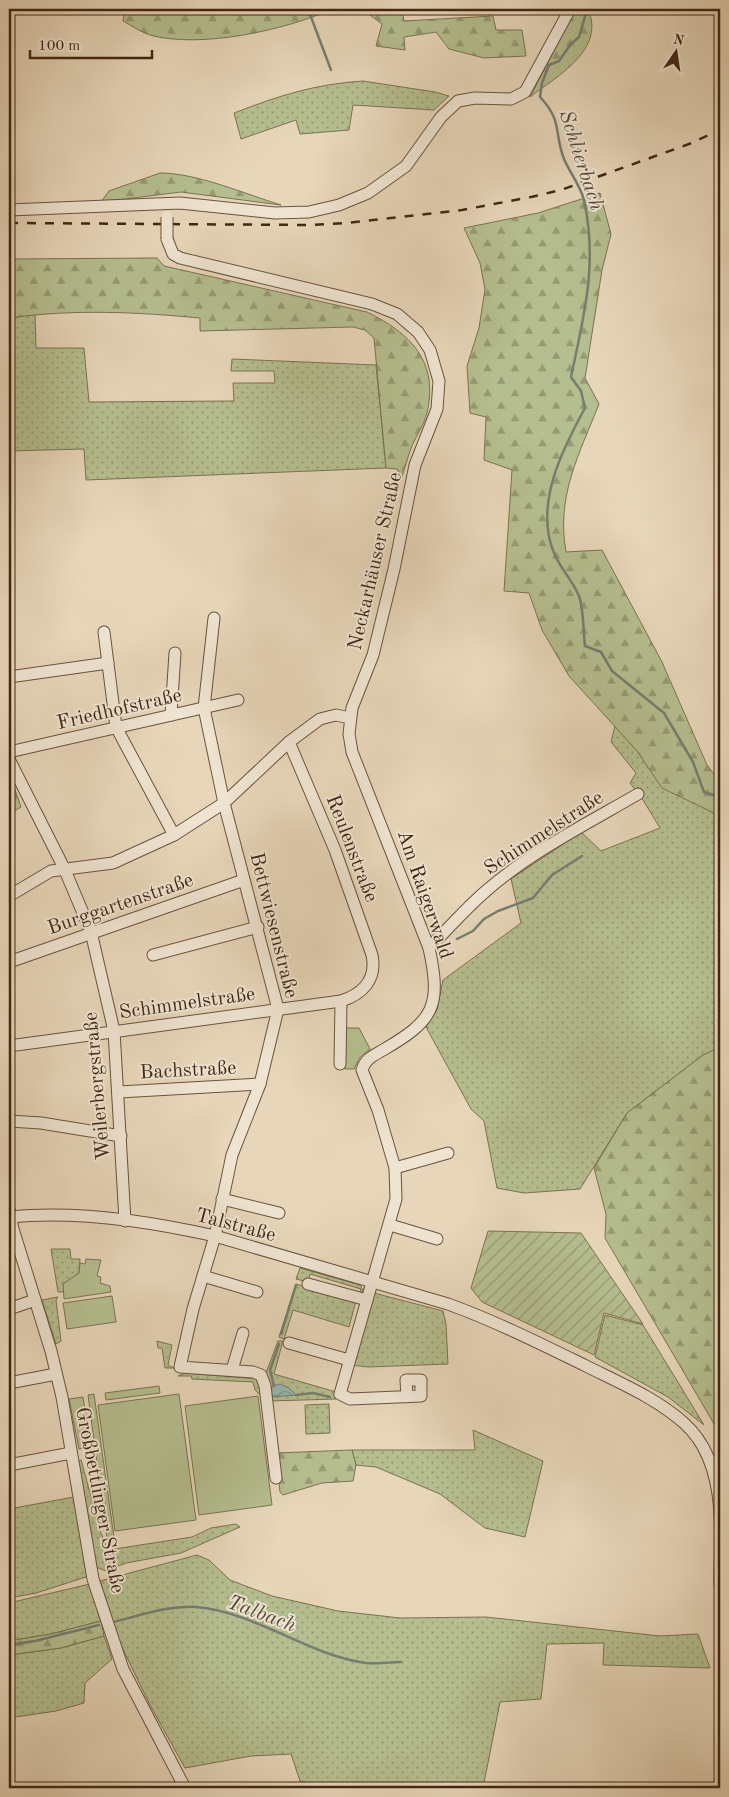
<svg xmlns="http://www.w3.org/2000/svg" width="729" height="1797" font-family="'Old Standard TT',serif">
<defs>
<pattern id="grass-dots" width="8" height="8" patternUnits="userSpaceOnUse" patternTransform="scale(1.25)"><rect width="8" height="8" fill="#b5be8f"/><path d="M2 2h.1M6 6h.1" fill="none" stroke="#959a74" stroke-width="1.8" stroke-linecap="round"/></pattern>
<pattern id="forest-firs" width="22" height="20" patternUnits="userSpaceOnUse" patternTransform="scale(1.25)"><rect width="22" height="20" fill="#b5be8f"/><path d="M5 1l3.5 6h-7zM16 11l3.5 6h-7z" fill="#959a74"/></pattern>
<pattern id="cemetery-stones" width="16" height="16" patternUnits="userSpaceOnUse" patternTransform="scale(1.25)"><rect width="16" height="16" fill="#b5be8f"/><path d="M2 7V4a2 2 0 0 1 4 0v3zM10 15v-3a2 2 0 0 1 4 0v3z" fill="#959a74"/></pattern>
<pattern id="garden-furrows" width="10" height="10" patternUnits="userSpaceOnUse" patternTransform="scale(1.25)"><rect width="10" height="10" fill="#b5be8f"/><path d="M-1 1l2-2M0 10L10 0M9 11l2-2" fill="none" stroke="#959a74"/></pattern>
<pattern id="water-waves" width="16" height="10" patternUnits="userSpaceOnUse" patternTransform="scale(1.25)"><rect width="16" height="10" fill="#97b9af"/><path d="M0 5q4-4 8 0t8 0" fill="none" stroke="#7d968d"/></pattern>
</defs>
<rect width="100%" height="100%" fill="#e7d6b9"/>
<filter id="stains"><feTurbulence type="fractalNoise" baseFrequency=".004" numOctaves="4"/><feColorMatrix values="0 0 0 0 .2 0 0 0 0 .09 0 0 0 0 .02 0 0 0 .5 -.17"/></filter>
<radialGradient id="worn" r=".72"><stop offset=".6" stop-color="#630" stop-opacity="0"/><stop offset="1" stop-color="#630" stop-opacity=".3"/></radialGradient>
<g fill="url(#grass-dots)" stroke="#7b7251">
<path d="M363 81 435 92 449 96 434 110 353 105 349 130 300 134 296 120 241 139 234 113C278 96 315 84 363 81Z"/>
<polygon points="35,314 36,348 84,348 89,402 234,401 233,383 275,383 274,371 231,371 232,359 376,365 386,468 86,480 84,449 9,451 9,318"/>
<polygon points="615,726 637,751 719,814 720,810 720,1047 703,1055 627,1113 580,1189 524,1193 497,1188 484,1121 471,1109 426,1027 437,1010 443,980 521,923 511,879 581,832 601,851 660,828 643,800 630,783 636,773 611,742"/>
<polygon points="51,1249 70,1249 71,1259 80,1259 79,1273 63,1284 64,1292 58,1292"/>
<polygon points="300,1268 360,1285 363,1290 362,1296 359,1295 361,1289 310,1274 308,1282 296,1279"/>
<polygon points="296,1284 356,1301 349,1327 293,1310 284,1339 279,1337"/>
<polygon points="374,1293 443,1311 446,1324 448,1364 368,1367 351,1365"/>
<polygon points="58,1297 56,1300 61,1341 56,1344 42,1300"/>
<polygon points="605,1315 643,1325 704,1425 668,1397 595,1357"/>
<polygon points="157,1341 172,1345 168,1365 174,1368 165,1368 162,1348 158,1348"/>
<polygon points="278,1341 283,1341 274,1374 336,1392 336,1399 269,1401 266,1373"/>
<polygon points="185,1373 260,1379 261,1396 255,1390 253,1382 192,1379 191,1376 178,1376"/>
<polygon points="329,1404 330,1433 306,1434 305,1405"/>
<polygon points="473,1430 543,1461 525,1537 485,1528 440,1494 376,1467 356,1465 352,1450 475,1450"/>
<polygon points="81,1460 101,1533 108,1550 192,1537 211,1528 236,1524 240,1527 181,1553 126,1563 106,1571 96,1567 78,1461"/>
<polygon points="74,1497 88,1573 86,1577 36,1593 9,1598 9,1509"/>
<polygon points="197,1555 209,1560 230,1580 272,1596 338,1611 400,1618 486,1617 660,1636 698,1634 710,1668 603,1665 604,1643 547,1644 541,1699 500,1702 483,1788 327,1788 300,1781 291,1754 251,1756 185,1768 150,1705 119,1641 100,1581"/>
<polygon points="90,1584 101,1621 51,1634 9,1641 9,1603"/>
<polygon points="104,1636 112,1659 85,1683 84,1703 56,1711 9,1718 9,1655 61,1648"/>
</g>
<g fill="url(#forest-firs)" stroke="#7b7251">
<path d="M125 9H332C286 30 200 49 150 35 140 32 131 25 123 21Z"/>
<polygon points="362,9 402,9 404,21 493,16 496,30 522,30 526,56 484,58 449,49 436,32 404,37 405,50 376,46 382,24"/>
<path d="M576 9H588C606 50 557 76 530 97Z"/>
<path d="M160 173C197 173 245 194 281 205L181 192 101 202 109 191Z"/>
<path d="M600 193 611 234 602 270 585 378 599 404C579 455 556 496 566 552L602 550 662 662 707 765 720 782 718 815 662 788 637 751 569 676 542 630 529 593 504 591 512 470 484 460 486 417 470 413 467 366 479 328 485 289 480 263 464 228 538 213Z"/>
<path d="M157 258 164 266 367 312C410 333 439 361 427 413 424 425 416 436 411 448 408 457 405 467 402 477L397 469 386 468 374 338 365 330 353 327 200 331V318C137 312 72 309 9 318V259Z"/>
<polygon points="720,1047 720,1434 605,1238 606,1214 594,1168 627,1113 703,1055"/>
<polygon points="352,1450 356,1465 353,1481 322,1483 283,1495 280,1492 276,1453"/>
<polygon points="101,1621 104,1636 61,1648 9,1655 9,1641 51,1634"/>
</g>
<polygon fill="url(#cemetery-stones)" stroke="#7b7251" points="9,778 10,783 13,784 21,807 9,814"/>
<g fill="#b5be8f" stroke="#7b7251">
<polygon points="344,1028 359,1028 370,1049 360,1057 354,1069 345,1069"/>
<polygon points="86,1259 101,1260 97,1276 101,1277 100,1283 110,1286 111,1292 64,1299 63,1284 79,1273 80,1263 85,1264"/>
<polygon points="112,1296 116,1322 67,1329 63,1303"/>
<polygon points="159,1386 160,1393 106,1400 105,1393"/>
<polygon points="94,1394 114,1537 107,1538 88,1395"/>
<polygon points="179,1394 196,1520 115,1531 98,1405"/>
<polygon points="258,1396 272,1505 199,1515 185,1406"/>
<polygon points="83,1397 91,1447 79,1449 69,1399"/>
</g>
<polygon fill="url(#garden-furrows)" stroke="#7b7251" points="488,1231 581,1233 643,1324 604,1313 594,1355 482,1302 471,1288"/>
<polygon fill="url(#water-waves)" stroke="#757e71" points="280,1384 289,1388 296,1395 271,1397 272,1386"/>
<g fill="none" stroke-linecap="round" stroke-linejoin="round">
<g stroke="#757e71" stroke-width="2.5">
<polyline points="196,9 246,9"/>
<polyline points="308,9 331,70"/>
<path d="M585 9 586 13 579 37 571 44 559 61 549 65 542 83 540 97C563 121 554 134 564 159 570 173 580 185 584 200 598 264 584 315 571 377L581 391 585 408C562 450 534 505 554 553 560 568 573 581 579 596 584 610 583 631 585 646L601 652 612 671 664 713 693 762 704 792 720 797"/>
<polyline points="457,939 473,931 484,919 498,911 533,898 552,875 582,856"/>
<polyline points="281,1334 296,1285"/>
<polyline points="274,1386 270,1370 279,1344"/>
<polyline points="296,1395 313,1393 330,1397"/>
<path d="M113 1622C139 1616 168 1605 196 1607 256 1612 307 1655 366 1663 377 1664 389 1662 401 1662"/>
<polyline points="9,1645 35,1641 99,1625"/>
</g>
<defs>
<g id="minor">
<polyline points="9,210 180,203 275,213 309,212 339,205 368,193 406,166 441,117 458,101 475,98 511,99 525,92 570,9"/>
<path d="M167 239 173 254 180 258 372 304 397 314 418 332 430 350 439 381 437 409 415 465 394 569 373 655 352 708 349 734 352 752 429 948C442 1007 433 1021 383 1050 373 1056 365 1059 362 1070L378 1110 395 1168 396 1199 340 1394 350 1399 421 1396V1380H406L407 1397"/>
<polyline points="214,618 204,708 224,803 278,1009 260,1084 232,1155 215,1236 193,1309 180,1367 253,1372 261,1375 265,1386 276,1478"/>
<polyline points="104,632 116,727 174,835"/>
<polyline points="9,677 108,663"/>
<polyline points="171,715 175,653"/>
<polyline points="9,752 238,700"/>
<polyline points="9,759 64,868 91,932 114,1031 125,1221"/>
<polyline points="9,896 51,871 113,863 174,835 224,803 289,742 320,719 336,715 350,718"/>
<path d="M429 948C448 929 466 908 486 891 529 853 588 823 638 794"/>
<polyline points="153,955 258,927"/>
<polyline points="9,962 244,880"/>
<path d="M9 1046 341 1001C363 994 377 979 372 955L335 850 289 742"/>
<polyline points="340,1064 341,1001"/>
<polyline points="119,1092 260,1084"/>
<polyline points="9,1121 41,1123 121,1136"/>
<polyline points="395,1168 448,1153"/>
<polyline points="222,1199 279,1213"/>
<polyline points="9,1209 13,1229 51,1351 62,1397 93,1579 123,1669 185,1788"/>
<path d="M9 1217C76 1210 149 1221 215 1236L448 1304C495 1321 541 1344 586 1366 620 1383 656 1398 684 1423 694 1432 703 1445 708 1457 725 1496 720 1544 720 1585"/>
<polyline points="390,1225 437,1239"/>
<polyline points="203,1276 257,1292"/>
<polyline points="308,1284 367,1300"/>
<polyline points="9,1309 35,1300"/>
<polyline points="289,1343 349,1360"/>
<polyline points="232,1370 243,1333"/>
<polyline points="9,1383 56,1374"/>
<polyline points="9,1465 71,1453"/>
</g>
</defs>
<use href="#minor" stroke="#6a523c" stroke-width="13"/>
<use href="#minor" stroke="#efe4d2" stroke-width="11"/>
<polyline stroke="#412613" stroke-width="2.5" stroke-dasharray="9 9" stroke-linecap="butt" points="9,223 309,225 347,223 462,210 531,197 561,190 689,144 720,130"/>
<defs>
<polyline id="minor-bridge" points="167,239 167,217"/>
</defs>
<use href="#minor-bridge" stroke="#6a523c" stroke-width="13" stroke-linecap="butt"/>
<use href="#minor-bridge" stroke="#efe4d2" stroke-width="11"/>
</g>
<g text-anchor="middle" stroke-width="4" stroke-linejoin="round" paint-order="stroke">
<g font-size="20" fill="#412613" stroke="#efe4d2">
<text transform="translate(374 561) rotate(-77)" y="7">Neckarhäuser Straße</text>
<text transform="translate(119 708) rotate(-13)" y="7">Friedhofstraße</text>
<text transform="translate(543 832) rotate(-33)" y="7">Schimmelstraße</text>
<text transform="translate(353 848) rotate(69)" y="7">Reulenstraße</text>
<text transform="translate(426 894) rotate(71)" y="7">Am Raigerwald</text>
<text transform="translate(120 903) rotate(-19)" y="7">Burggartenstraße</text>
<text transform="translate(275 925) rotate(76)" y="7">Bettwiesenstraße</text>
<text transform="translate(187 1002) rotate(-8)" y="7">Schimmelstraße</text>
<text transform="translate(188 1069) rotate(-3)" y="7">Bachstraße</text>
<text transform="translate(96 1086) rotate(-95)" y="7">Weilerbergstraße</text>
<text transform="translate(236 1224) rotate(15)" y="7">Talstraße</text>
<text transform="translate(101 1500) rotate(79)" y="7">Großbettlinger Straße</text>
</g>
<g font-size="21" font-style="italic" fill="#564b3a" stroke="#efe4d2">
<text transform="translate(582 160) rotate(72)" y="7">Schlierbach</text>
<text transform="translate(262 1613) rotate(20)" y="7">Talbach</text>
</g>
</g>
<rect width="729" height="1797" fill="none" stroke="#e7d6b9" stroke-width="30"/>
<rect x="10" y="10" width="709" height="1777" fill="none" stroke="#412613" stroke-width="2.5"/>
<rect x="15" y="15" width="699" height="1767" fill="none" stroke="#412613"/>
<g transform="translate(676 52) rotate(13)" stroke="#efe4d2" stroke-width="4" paint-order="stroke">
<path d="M0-4L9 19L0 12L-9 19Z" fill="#412613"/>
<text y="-8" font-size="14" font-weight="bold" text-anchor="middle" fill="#412613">N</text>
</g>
<path d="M30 50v8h122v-8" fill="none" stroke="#412613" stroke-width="2.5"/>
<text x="38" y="50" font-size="15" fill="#412613" stroke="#efe4d2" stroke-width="4" paint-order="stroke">100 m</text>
<rect width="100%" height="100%" filter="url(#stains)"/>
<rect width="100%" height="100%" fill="url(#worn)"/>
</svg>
